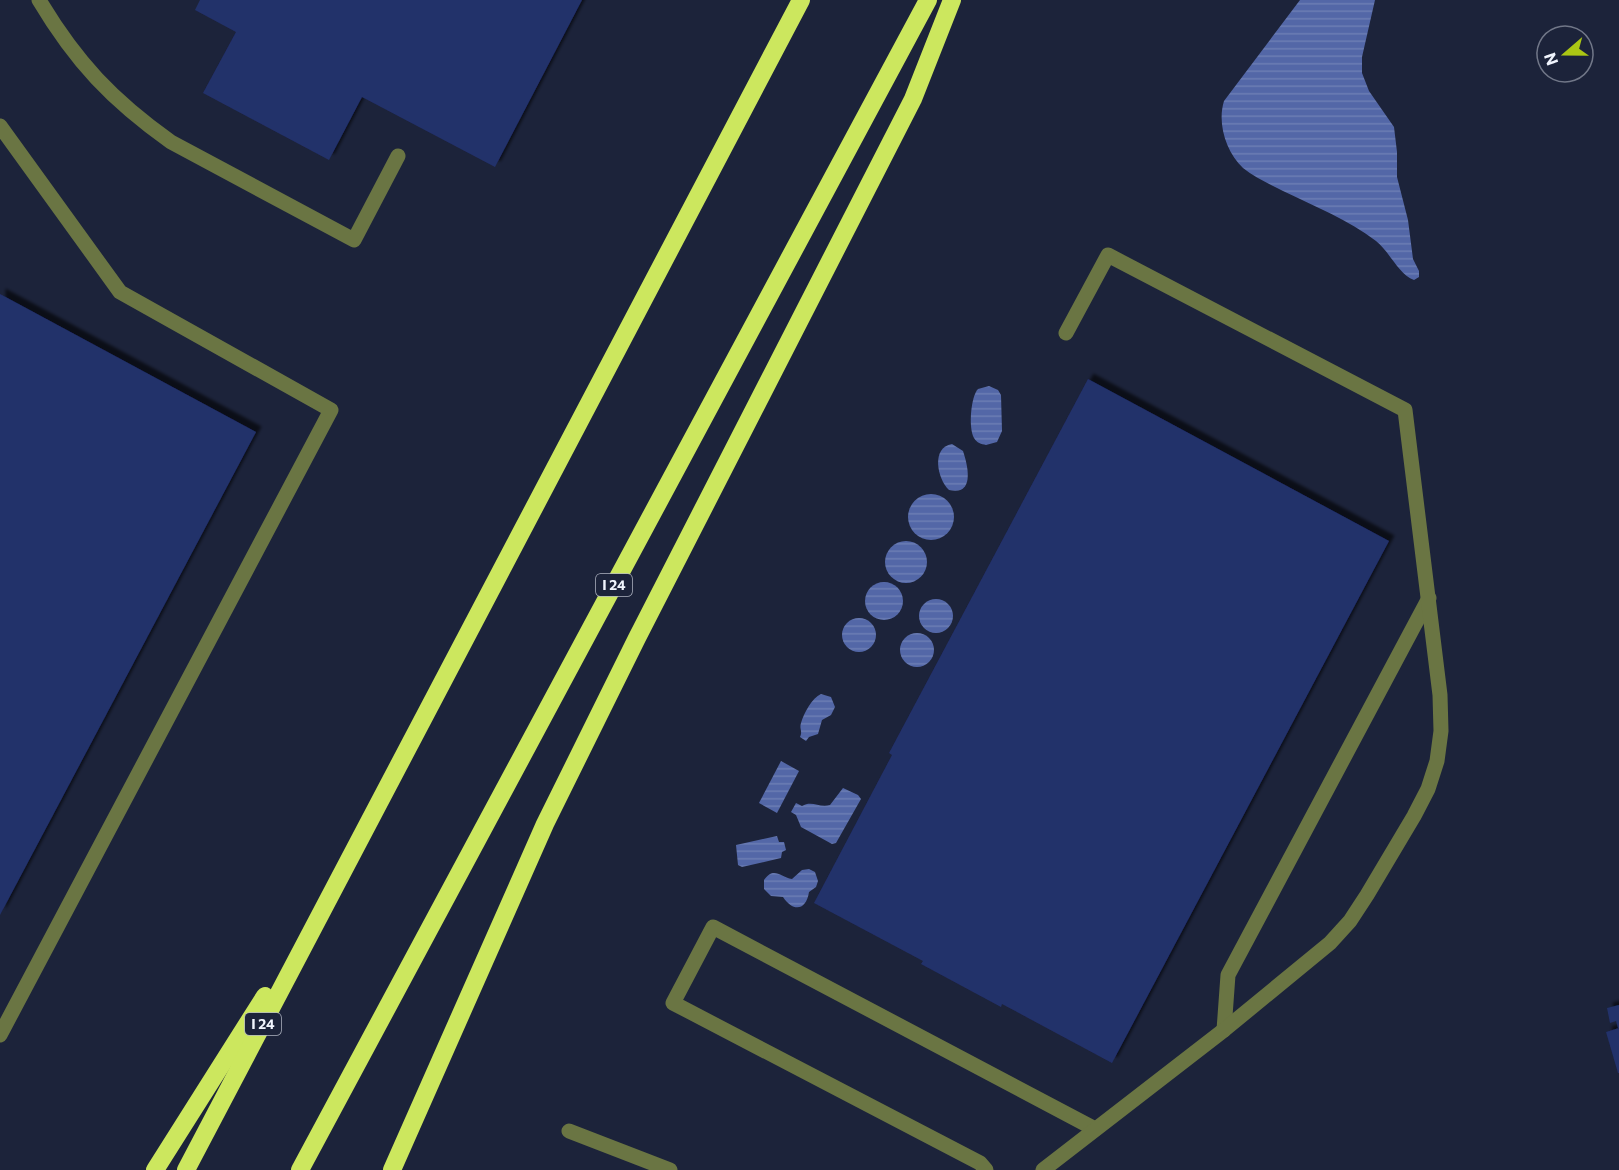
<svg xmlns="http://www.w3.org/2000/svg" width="1619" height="1170" font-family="Commissioner,sans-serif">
<defs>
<pattern id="water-rules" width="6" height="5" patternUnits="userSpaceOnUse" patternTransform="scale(1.5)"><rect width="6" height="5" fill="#5367a7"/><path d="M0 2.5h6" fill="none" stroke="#6c7db4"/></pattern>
<filter id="shadow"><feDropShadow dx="5.5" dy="-5.5" stdDeviation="1.5" flood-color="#0009"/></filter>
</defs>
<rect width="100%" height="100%" fill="#1c233a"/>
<g fill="url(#water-rules)">
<path d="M1300 0H1375L1362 57V73L1369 91 1394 127 1397 152V177L1408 220 1413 259 1419 271V277L1414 280C1398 274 1390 252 1376 241 1349 220 1314 206 1283 191 1270 184 1255 178 1243 168 1226 152 1217 123 1224 101Z"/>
<path d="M989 386 998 390 1001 395 1002 431 997 442 986 445C981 444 977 443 974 438 968 428 971 396 978 389Z"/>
<path d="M952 444 963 451C968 466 975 496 949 490 937 479 931 447 952 444Z"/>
<circle cx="931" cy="517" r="23"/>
<circle cx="906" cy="562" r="21"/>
<circle cx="884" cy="601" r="19"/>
<circle cx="936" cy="616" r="17"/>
<circle cx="859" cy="635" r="17"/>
<circle cx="917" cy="650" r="17"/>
<path d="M821 694 831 697 835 707 831 715 822 720 818 734 809 737 806 741 800 737C803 731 799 729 801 723 804 713 812 698 821 694Z"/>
<polygon points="781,761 799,771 777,813 759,803"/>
<path d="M843 788 858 795 861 799 836 843 832 844 801 827 796 815 791 812 796 803 802 806C812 800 819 808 830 805Z"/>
<polygon points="777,836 779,842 784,842 786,850 782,852 781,858 742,867 738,865 736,845"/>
<path d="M809 869 815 872 818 881 816 887 809 892C806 911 793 912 783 897L771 896 764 889V880C774 866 780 877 792 879L802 870Z"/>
</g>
<g fill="#22306b" filter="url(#shadow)">
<polygon points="200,0 582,0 495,167 362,97 329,160 203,93 236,32 195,10"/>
<polygon points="0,294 256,432 0,915"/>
<polygon points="1088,379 1389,541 1112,1063 1002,1004 1001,1007 921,964 923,961 814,903 892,755 889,753"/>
<polygon points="1619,1005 1619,1028 1618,1028 1616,1021 1610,1023 1607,1008"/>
<polygon points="1619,1028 1619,1073 1618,1073 1606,1032"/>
</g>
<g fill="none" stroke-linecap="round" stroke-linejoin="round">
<g stroke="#6a7543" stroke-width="15">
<path d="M39 0C76 62 112 100 171 142L354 240 398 156"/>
<polyline points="0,126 120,292 331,410 0,1035"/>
<polyline points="1224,1030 1228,975 1429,598"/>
<polyline points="569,1131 670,1170"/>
<polyline points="986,1170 980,1163 673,1003 713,927 1095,1129"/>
<polyline points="1043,1170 1224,1030 1330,943 1350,921 1367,895 1414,816 1428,789 1437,761 1441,731 1440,695 1405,410 1108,255 1066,333"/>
</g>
<g stroke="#cce75e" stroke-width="18">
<polyline points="155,1170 265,996"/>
<polyline points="186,1170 801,0"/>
<polyline points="300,1170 928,0"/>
<polyline points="392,1170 545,824 637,638 913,99 952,0"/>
</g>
</g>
<g text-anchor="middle" stroke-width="4.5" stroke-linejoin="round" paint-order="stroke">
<g fill="#1c233a" stroke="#b0b5c2" stroke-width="1.5">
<rect x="596" y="574" width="36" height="22" rx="4.5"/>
<rect x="245" y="1013" width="36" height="22" rx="4.5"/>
</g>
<g font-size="14" font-weight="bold" fill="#f0f4fd">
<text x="614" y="590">I 24</text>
<text x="263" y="1029">I 24</text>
</g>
</g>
<g transform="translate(1565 54) rotate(250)"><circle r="28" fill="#1c233a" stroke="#717788" stroke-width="1.5"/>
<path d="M0-4.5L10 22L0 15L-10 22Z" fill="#abc614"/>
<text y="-9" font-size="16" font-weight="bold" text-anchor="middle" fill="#f0f4fd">N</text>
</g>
</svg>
